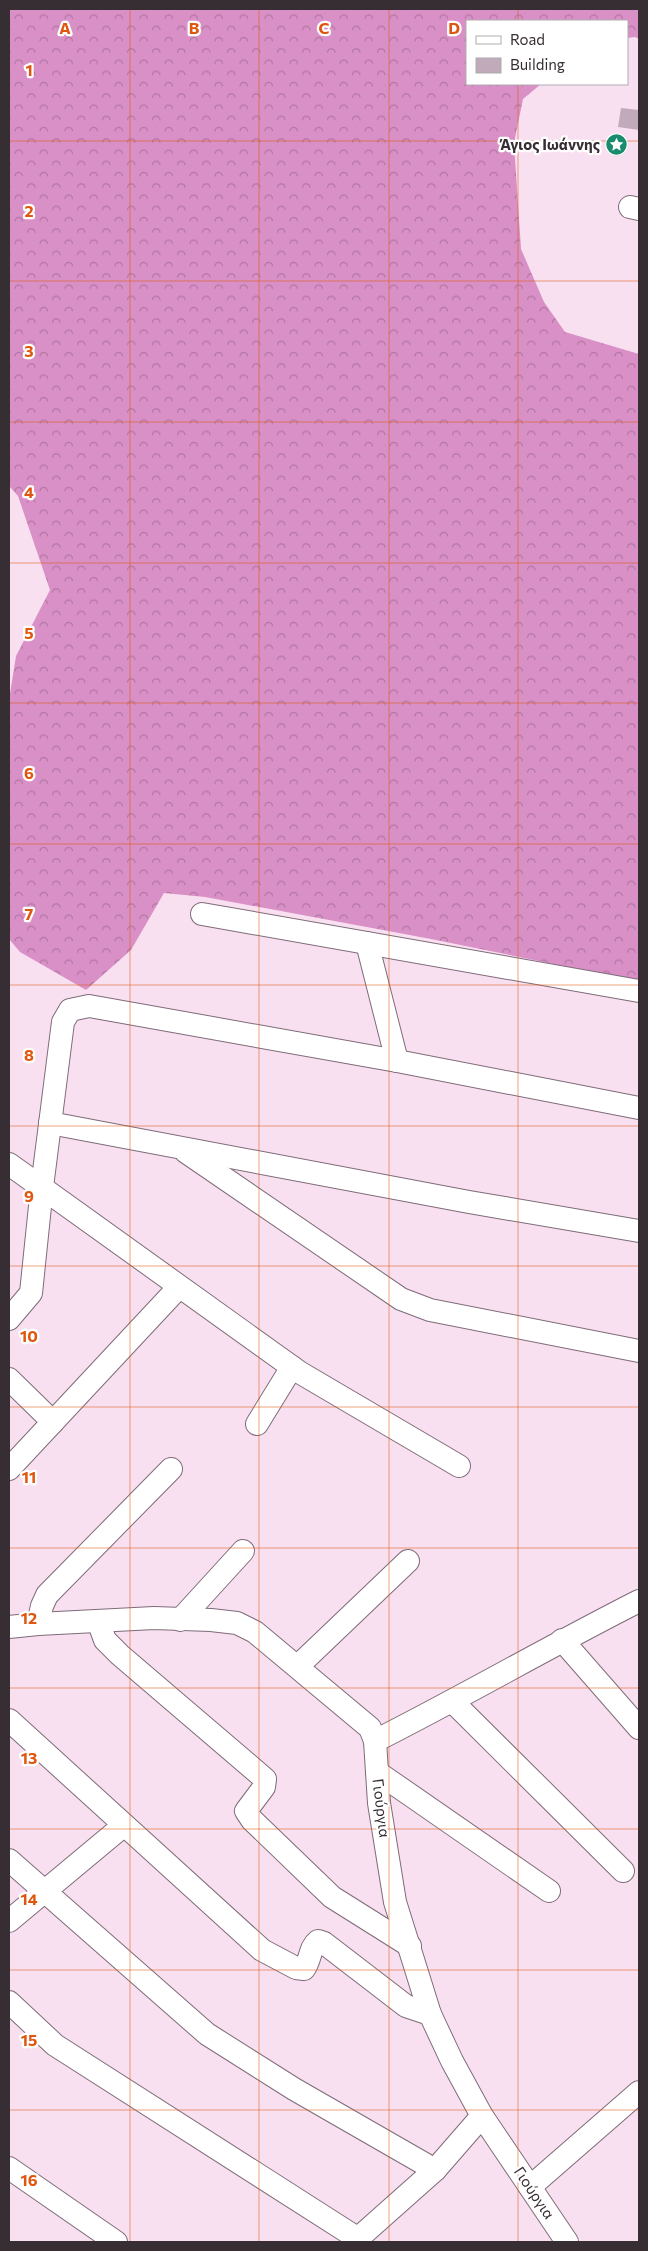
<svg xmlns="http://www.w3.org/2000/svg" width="648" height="2251" font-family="Commissioner,sans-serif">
<defs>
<pattern id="forest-crowns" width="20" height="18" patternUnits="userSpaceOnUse" patternTransform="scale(1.25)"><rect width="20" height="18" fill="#d990c6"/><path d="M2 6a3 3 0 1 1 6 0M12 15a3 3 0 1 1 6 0" fill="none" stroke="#b176a2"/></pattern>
</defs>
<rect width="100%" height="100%" fill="#f8e0f0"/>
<polygon fill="url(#forest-crowns)" points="9,9 639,9 639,39 635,37 627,38 627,21 467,21 467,84 541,84 523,99 514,143 521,249 544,302 565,332 639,354 639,979 627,979 431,939 205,897 164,893 131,950 86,990 20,952 9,939 9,700 16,656 50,590 18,496 9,486"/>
<polygon fill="#c1aaba" points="621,108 639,110 639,130 618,127"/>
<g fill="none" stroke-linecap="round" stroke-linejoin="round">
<defs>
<g id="minor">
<polyline points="630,207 639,209"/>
<polyline points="202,914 639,991"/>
<polyline points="367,943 397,1061"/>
<polyline points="50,1123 469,1202 639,1231"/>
<polyline points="186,1152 401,1299 430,1310 639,1351"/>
<polyline points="9,1164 299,1372 459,1466"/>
<polyline points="9,1319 31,1293 42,1187 63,1022 70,1010 89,1006 397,1061 639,1108"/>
<polyline points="9,1379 53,1422"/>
<polyline points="257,1424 292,1367"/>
<polyline points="9,1469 179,1287"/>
<polyline points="180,1620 243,1551"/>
<polyline points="98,1621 105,1640 120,1655 265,1779 264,1787 246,1811 252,1820 332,1897 410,1946"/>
<polyline points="38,1624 42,1606 47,1595 171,1469"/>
<polyline points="9,1627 38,1624 154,1618 211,1620 237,1623 255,1632 370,1728 375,1741 379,1803 395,1902 430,2014 452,2061 482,2116 567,2242"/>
<polyline points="562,1640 639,1728"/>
<polyline points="298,1666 408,1561"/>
<polyline points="453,1702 623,1871"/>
<path d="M9 1720 262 1950 296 1968 304 1969C311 1960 309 1948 318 1941L324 1943 406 2006 430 2014"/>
<path d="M375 1741C464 1696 550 1646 639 1601"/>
<polyline points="377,1772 549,1891"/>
<polyline points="9,1860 207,2034 294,2089 435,2170"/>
<polyline points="9,1921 123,1826"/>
<polyline points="9,2002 55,2045 357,2238"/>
<polyline points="9,2168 116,2242"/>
<polyline points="530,2187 639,2092"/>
<polyline points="354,2242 435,2170 482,2116"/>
</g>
</defs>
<use href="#minor" stroke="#7f6b79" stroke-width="24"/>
<use href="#minor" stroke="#fff" stroke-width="22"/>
</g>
<path fill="none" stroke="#df570e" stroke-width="1" stroke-opacity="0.55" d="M130 9V2242M259 9V2242M389 9V2242M518 9V21M518 84V2242M9 141H639M9 281H639M9 422H639M9 563H639M9 703H639M9 844H639M9 985H639M9 1126H639M9 1266H639M9 1407H639M9 1548H639M9 1688H639M9 1829H639M9 1970H639M9 2110H639"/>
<defs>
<symbol id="sight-disc" viewBox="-11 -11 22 22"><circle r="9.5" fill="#188c6d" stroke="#fff"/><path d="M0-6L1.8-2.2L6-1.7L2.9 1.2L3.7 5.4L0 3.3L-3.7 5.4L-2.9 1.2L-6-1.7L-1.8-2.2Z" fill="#fff"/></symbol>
</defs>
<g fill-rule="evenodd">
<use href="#sight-disc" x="604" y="132" width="25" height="25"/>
</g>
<g text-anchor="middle" stroke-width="4.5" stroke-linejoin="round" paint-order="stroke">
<g font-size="15" font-weight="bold" fill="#372e34" stroke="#fff" text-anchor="end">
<text x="600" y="150">Άγιος Ιωάννης</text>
</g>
<g font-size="15" fill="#372e34" stroke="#fff">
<text transform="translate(381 1808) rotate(83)" y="5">Γιούργια</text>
<text transform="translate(534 2193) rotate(56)" y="5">Γιούργια</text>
</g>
</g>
<g font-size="16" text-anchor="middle" font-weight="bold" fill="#df570e" stroke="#fff" stroke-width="4.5" stroke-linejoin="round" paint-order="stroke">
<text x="65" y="34">A</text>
<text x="194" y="34">B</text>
<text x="324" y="34">C</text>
<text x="454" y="34">D</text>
<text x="29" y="76">1</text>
<text x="29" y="217">2</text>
<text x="29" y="357">3</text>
<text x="29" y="498">4</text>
<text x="29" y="639">5</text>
<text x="29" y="779">6</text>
<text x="29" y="920">7</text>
<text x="29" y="1061">8</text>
<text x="29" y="1202">9</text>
<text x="29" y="1342">10</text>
<text x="29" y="1483">11</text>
<text x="29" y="1624">12</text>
<text x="29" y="1764">13</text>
<text x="29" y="1905">14</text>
<text x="29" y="2046">15</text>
<text x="29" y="2186">16</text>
</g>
<rect width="648" height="2251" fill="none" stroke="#372e34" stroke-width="20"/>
<rect x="466" y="20" width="162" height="65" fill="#ffffff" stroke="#afabae"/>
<rect x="476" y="36" width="25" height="8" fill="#ffffff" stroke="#afabae"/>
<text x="510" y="45" font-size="15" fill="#372e34">Road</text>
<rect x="476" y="58" width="25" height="15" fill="#c1aaba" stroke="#afabae"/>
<text x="510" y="70" font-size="15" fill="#372e34">Building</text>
</svg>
